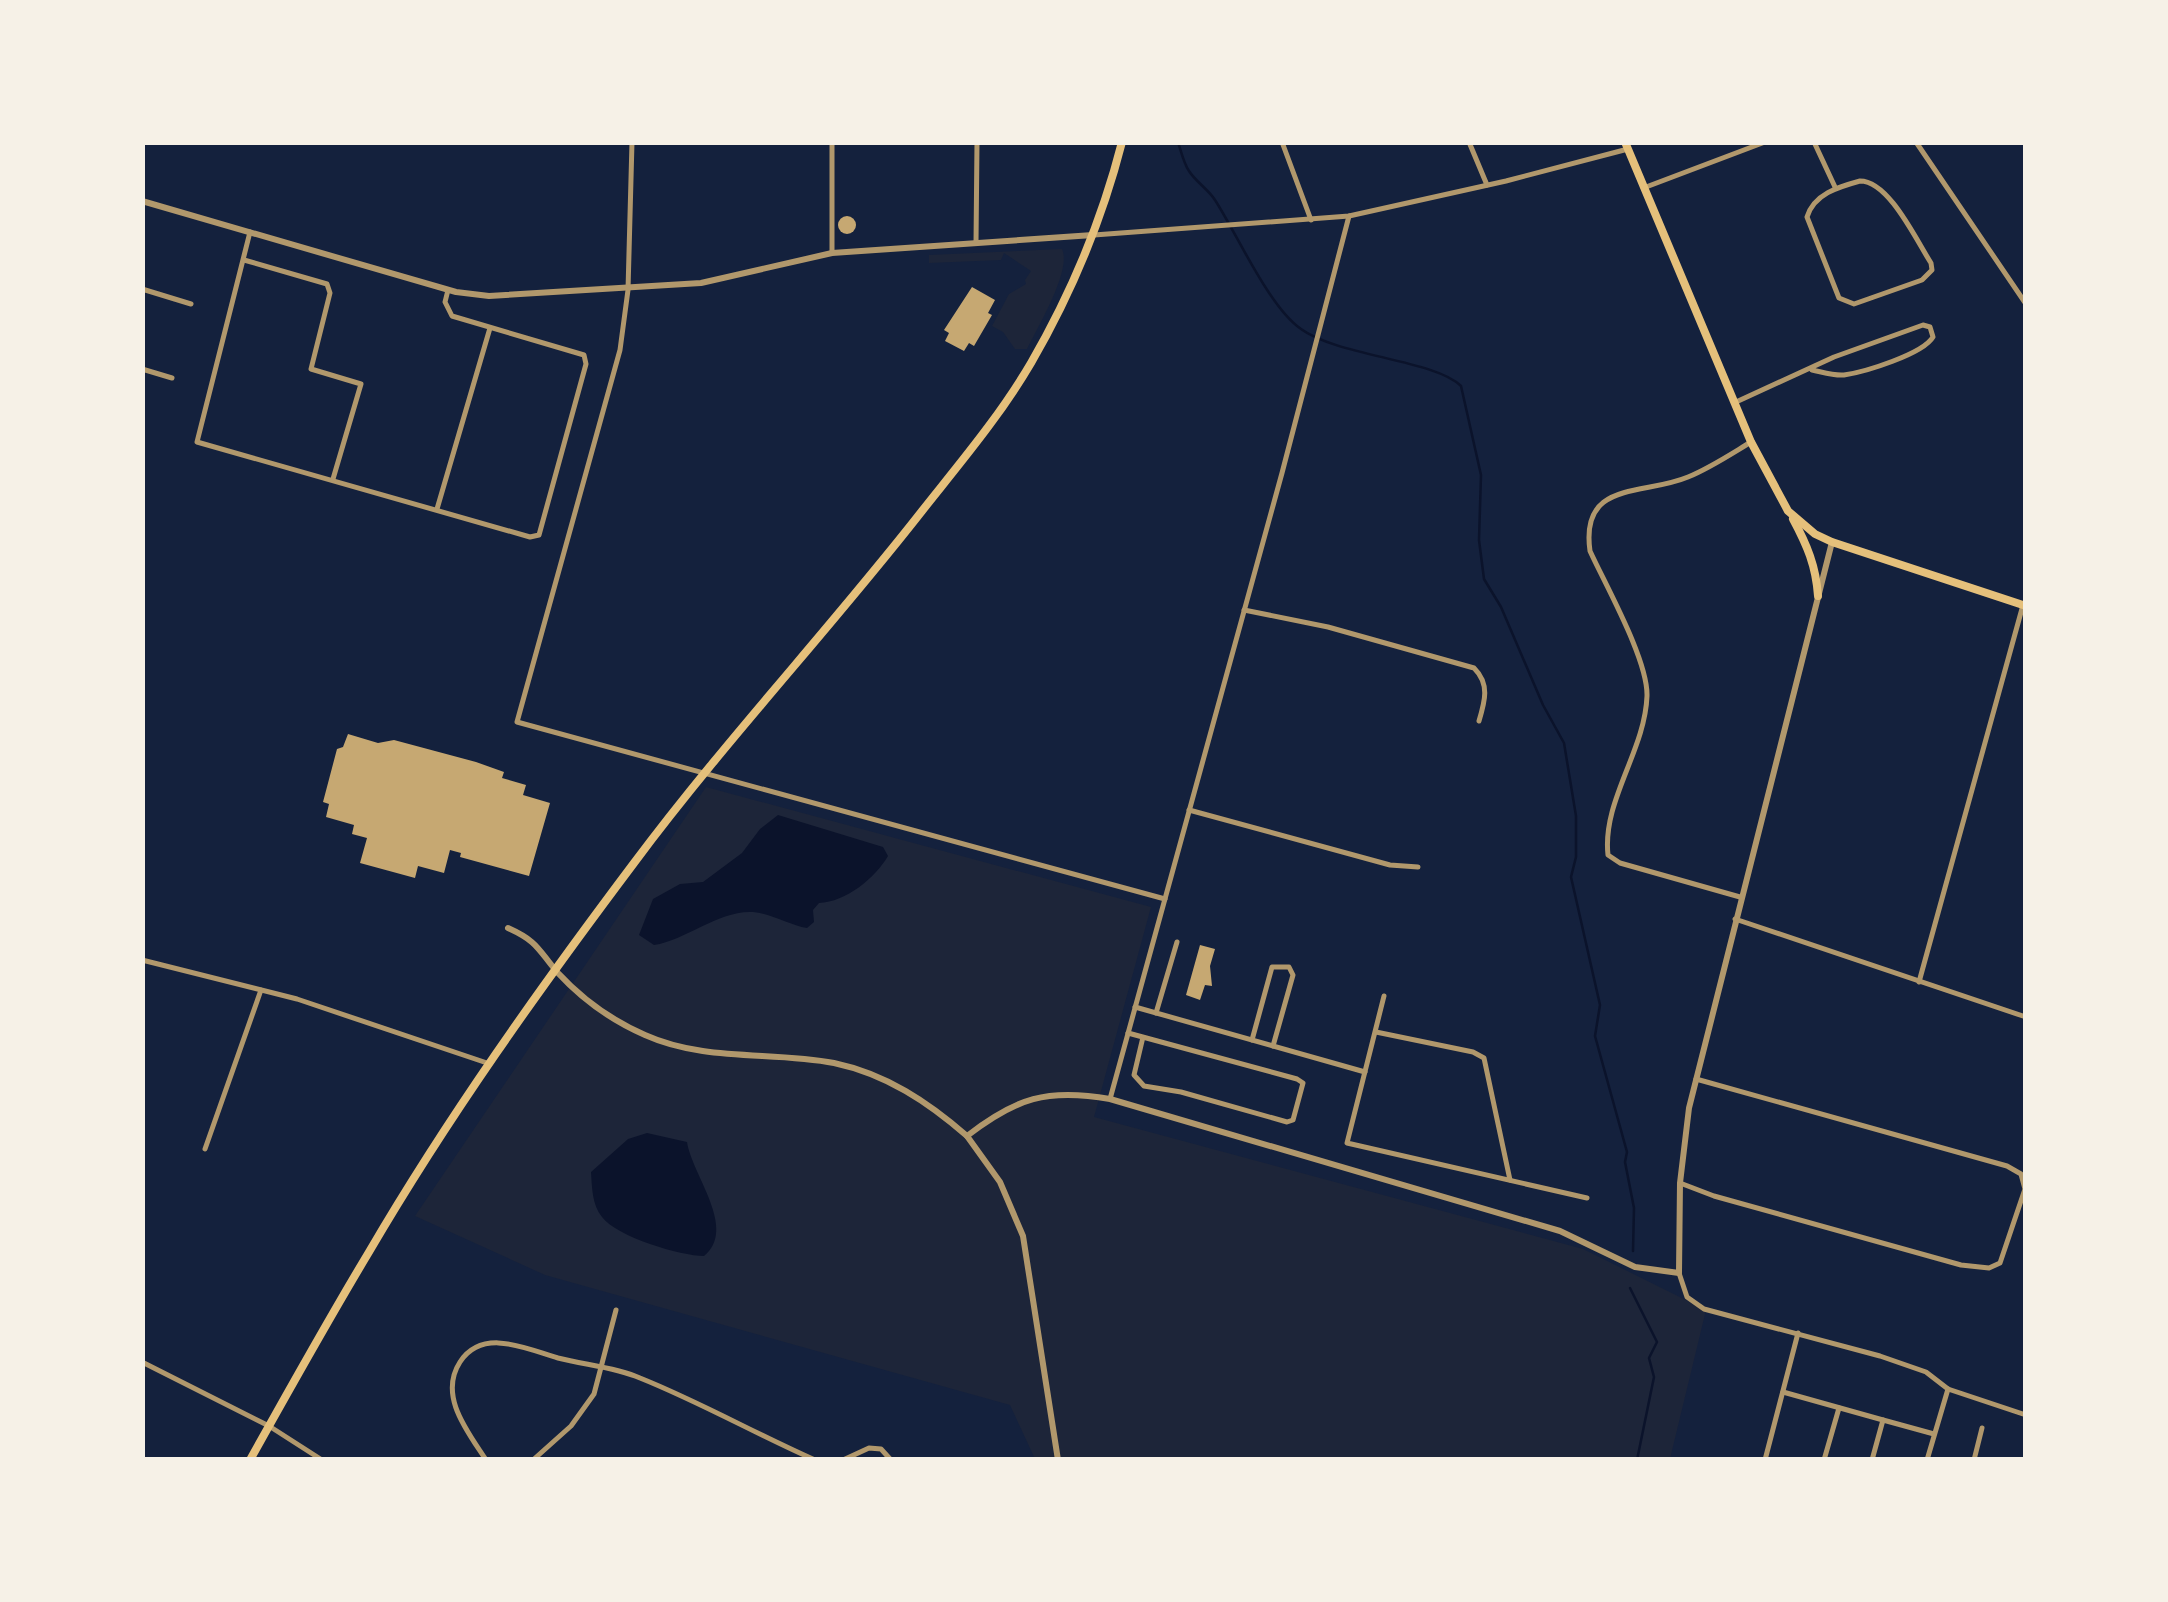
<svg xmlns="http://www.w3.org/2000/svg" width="2168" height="1602" font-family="'DM Sans',sans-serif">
<rect width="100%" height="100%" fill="#14213d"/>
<g fill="#1d2539">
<path d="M1062 249C1072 270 1038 326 1027 349H1015L1003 332 992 326 1009 294 1026 284 1025 280 1031 271 1004 253 1001 260 929 263V255Z"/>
<polygon points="706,787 1151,907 1094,1117 1583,1249 1706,1310 1670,1459 1035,1459 1010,1405 545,1275 415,1216"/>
</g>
<g fill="#0b132b">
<path d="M778 815 883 847 888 856C875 878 846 902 819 903L813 910 814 922 807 928C790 925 770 913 753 912 719 910 686 940 654 945L639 935 653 899 680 884 703 882 742 853 760 829Z"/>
<path d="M647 1133 687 1142C692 1175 738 1229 704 1256 681 1256 617 1237 602 1217 592 1205 592 1187 591 1172L628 1139Z"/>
</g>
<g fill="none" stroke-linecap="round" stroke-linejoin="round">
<g stroke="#0b132b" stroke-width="2.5">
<path d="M1178 142C1181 151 1184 164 1189 171 1196 182 1208 189 1215 200 1237 234 1269 307 1301 329 1338 356 1435 360 1461 386L1481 475 1479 540 1484 579 1501 607 1543 705 1564 743 1576 816V857L1571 877 1600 1005 1595 1036 1627 1152 1625 1162 1634 1208 1633 1251"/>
<polyline points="1630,1288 1657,1342 1649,1358 1654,1377 1637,1460"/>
</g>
</g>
<g fill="#c6a872">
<circle cx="847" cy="225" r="9"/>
<polygon points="972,287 995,300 988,313 992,315 974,346 969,343 964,351 945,341 949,333 944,330"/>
<polygon points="348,734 378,743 394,740 476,762 504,772 502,778 526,785 523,795 550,803 529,876 460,857 461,853 450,850 444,873 418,866 415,878 360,863 367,838 352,834 354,825 326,817 329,804 323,802 337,749 343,747"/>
<polygon points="1200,945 1215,949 1210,966 1212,986 1205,985 1200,1000 1186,995"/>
</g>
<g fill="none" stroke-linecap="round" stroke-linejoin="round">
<g stroke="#b1986c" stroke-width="5">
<polyline points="632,142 628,290 620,350 517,722 1165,899"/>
<polyline points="832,142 832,253"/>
<polyline points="1282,142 1311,220"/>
<polyline points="1469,142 1487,185"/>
<polyline points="1814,142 1835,187"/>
<polyline points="1916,142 2026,304"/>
<path d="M1860 181C1889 181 1916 240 1931 263L1932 270 1922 280 1854 304 1839 298 1807 217C1814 194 1838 187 1860 181Z"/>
<polyline points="1646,187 1765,142"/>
<polyline points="250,232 197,442 530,537 539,535 586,364 584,355 452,316 445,302 448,290"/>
<polyline points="1094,235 1349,216 1506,181 1628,149"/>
<polyline points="976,243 977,142"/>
<polyline points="244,260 327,284 330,293 311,369 361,384 333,479"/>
<polyline points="142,289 191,304"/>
<polyline points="142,369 172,378"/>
<path d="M1736 402 1834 357 1923 325 1930 327 1933 337C1923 354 1865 372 1844 375 1834 376 1822 372 1812 370"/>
<polyline points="437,509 490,328"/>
<path d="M1244 610 1328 627 1474 668C1490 684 1485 701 1479 721"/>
<polyline points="1189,810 1390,865 1418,867"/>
<path d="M1740 897 1620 863 1608 855C1602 801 1645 751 1647 696 1648 660 1606 586 1590 551 1580 480 1643 496 1688 477 1710 468 1731 454 1751 442"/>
<polyline points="1735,919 2026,1017"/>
<polyline points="142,960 297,999 490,1064"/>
<polyline points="1919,982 2023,605"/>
<polyline points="1384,996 1347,1143 1587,1198"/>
<polyline points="1135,1007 1365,1072"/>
<polyline points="1156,1013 1177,942"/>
<polyline points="1376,1032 1473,1052 1484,1058 1510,1180"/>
<path d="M1128 1033C1184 1048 1240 1064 1297 1079L1303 1083 1293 1120 1287 1122 1181 1092 1144 1086 1134 1075 1143 1037"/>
<polyline points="1252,1040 1272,967 1289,967 1293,975 1273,1046"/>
<polyline points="1110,1099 1282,473 1349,216"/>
<polyline points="205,1149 261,990"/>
<polyline points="1680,1183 1714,1196 1961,1265 1989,1268 2000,1263 2025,1189 2021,1174 2007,1166 1696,1079"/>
<polyline points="1679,1273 1687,1297 1704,1309 1880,1356 1926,1372 1948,1389 2026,1415"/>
<polyline points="142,1362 269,1426 322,1460"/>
<polyline points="1783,1392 1883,1420"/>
<path d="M486 1460C468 1432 438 1396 460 1362 483 1327 527 1349 558 1358 585 1365 615 1367 640 1378 700 1402 756 1434 815 1460"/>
<polyline points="533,1460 571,1426 594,1394 616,1310"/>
<polyline points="843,1460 869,1448 881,1449 891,1460"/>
<polyline points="1765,1460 1798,1333"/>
<polyline points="1824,1460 1839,1408"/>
<polyline points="1872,1460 1883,1420 1934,1434"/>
<polyline points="1927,1460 1948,1389"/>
<polyline points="1974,1460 1982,1428"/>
</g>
<g stroke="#b1986c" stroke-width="6">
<polyline points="142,201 456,292 489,296 701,283 832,253 1093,235"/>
<path d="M508 928C539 942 538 950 558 973 582 999 613 1021 645 1035 705 1062 772 1051 834 1063 886 1074 928 1102 967 1136 1016 1098 1047 1088 1110 1099L1560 1231 1635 1267 1679 1273 1680 1183 1689 1108 1832 542"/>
<polyline points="967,1136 1000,1182 1023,1236 1058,1460"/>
</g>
<g stroke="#e5c07b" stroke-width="8">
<polyline points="1625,142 1751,442 1788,511 1815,534 1832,542 2026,606"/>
<path d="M1793 519C1807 545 1816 566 1818 596"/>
</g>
<path stroke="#e5c07b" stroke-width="8" d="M250 1460C289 1390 328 1320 369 1252 448 1117 540 988 634 863 725 741 829 630 922 511 960 463 1000 416 1031 363 1071 294 1102 220 1122 142"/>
</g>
<rect width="2168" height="1602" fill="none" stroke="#f6f1e7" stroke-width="290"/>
</svg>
